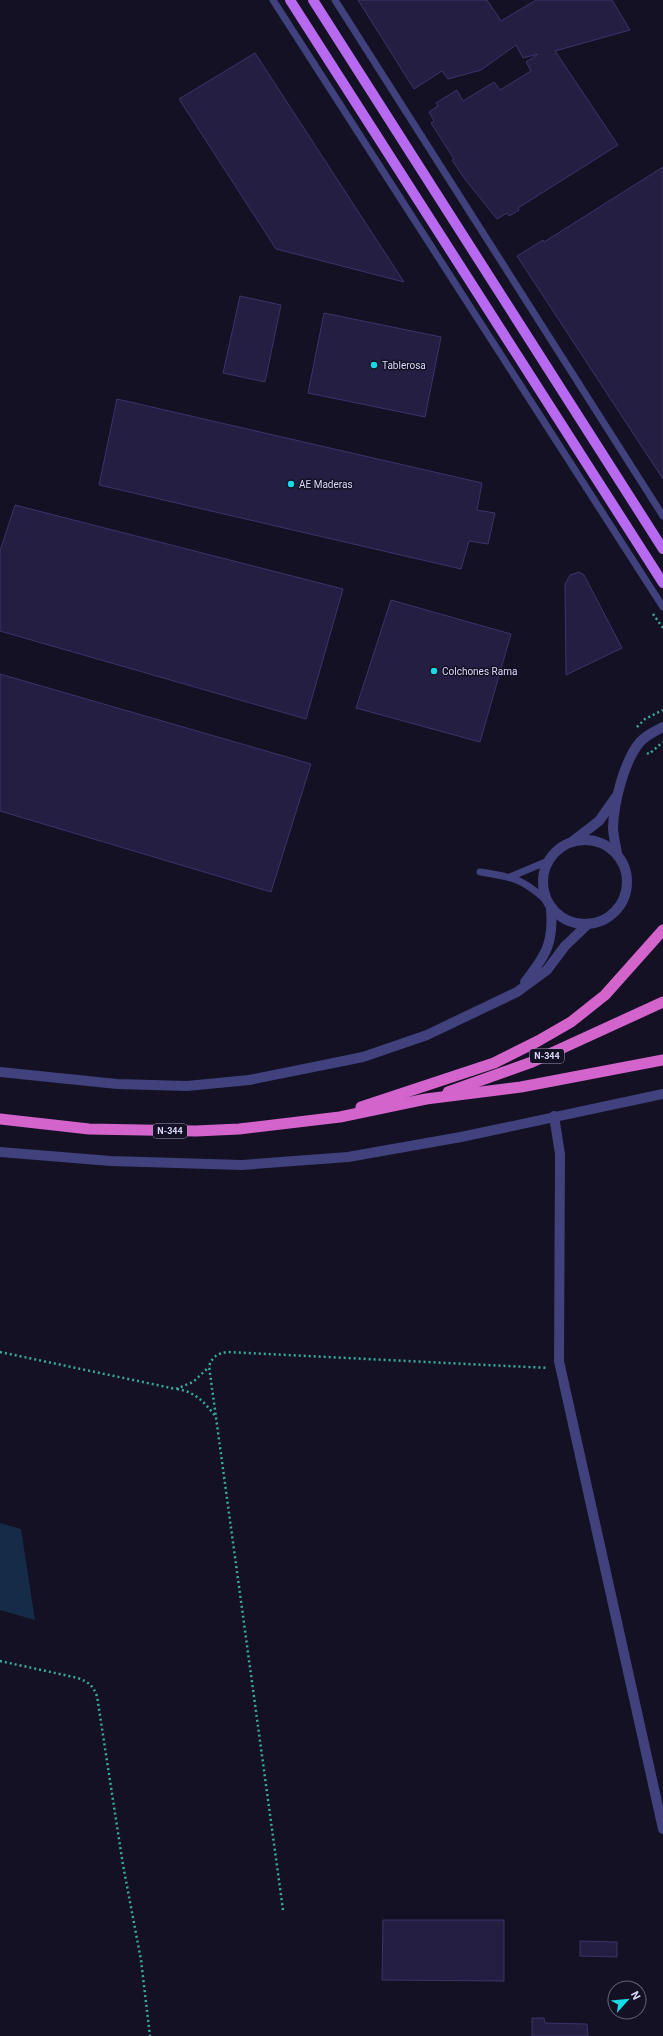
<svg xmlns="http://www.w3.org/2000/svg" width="663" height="2036" font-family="Roboto,sans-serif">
<rect width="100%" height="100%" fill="#131123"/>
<polygon fill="#152b48" points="0,1523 21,1529 35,1620 0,1610"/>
<g fill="#241f42" stroke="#3c336b">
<polygon points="358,0 487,0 501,21 536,0 612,0 630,30 555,51 618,145 518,208 519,210 509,216 507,213 497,219 464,178 452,160 454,159 431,123 434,121 429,112 438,106 436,103 457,90 463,101 494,82 500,90 531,71 526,62 538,54 523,58 516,45 481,70 448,79 442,71 414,89"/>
<polygon points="255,53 404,282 276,249 179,99"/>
<polygon points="663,167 663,479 517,256 543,240 544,242"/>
<polygon points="240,296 281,305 265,382 223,373"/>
<polygon points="324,313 441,337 425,417 308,393"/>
<polygon points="117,399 482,483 477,510 495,513 488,544 469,541 461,569 99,485"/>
<polygon points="15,505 343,589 306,719 0,631 0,551"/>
<polygon points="579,572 584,575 622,648 566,675 565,584 570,575"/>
<polygon points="391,600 511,634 480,742 356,708"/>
<polygon points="0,674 311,764 271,892 0,811"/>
<polygon points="383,1920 504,1920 504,1981 382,1980"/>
<polygon points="580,1941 617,1942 617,1957 580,1956"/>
<polygon points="532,2018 544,2018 545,2023 587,2024 588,2036 532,2036"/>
</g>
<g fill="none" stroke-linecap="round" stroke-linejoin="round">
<g stroke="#3baa9e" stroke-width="2.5" stroke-dasharray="2 3" stroke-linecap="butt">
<polyline points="653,614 663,628"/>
<polyline points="637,727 645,719 663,710"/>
<polyline points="647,753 649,754 663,742"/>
<polyline points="0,1352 176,1389 193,1382 209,1367"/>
<path d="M177 1389C196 1392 205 1403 216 1417"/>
<path d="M0 1661 78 1678C89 1682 93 1686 97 1696L123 1865 141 1960 150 2036"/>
<path d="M283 1910 209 1366C213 1356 217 1354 227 1352L548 1368"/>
</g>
<g stroke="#40417d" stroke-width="7">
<polyline points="273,0 663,607"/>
<polyline points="335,0 663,516"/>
<path d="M480 872C512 877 521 878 546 900"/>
<polyline points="510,877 548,861"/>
</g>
<g stroke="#40417d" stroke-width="10">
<circle cx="585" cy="882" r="42"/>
<polyline points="573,841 599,821 616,797"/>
<path d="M617 854C616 845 613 836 613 827 614 802 624 761 640 742 646 735 655 731 663 727"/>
<path d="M525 982C546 955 554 943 551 908"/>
<polyline points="0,1072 117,1084 187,1086 249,1080 363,1057 427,1035 517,992 547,970 565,946 587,925"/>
<polyline points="554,1116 560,1154 559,1361 663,1829"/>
<polyline points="0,1152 111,1161 242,1165 348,1157 461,1137 663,1094"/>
</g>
<g stroke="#b769ef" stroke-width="10">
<polyline points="290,0 663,583"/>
<polyline points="313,0 663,549"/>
</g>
<g stroke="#d264cc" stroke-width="11">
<polyline points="448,1092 532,1062 663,1002"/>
<polyline points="361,1107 494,1063 538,1041 571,1022 605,995 663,930"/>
<polyline points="0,1119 89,1129 196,1131 239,1129 340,1117 426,1099 521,1087 663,1060"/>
</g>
</g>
<g fill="#18dae5" stroke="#131123" stroke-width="1.5">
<circle cx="374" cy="365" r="4"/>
<circle cx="291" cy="484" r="4"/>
<circle cx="434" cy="671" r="4"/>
</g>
<g text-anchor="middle" stroke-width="3" stroke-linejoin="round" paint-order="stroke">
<g fill="#131123" stroke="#9e9bba" stroke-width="1">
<rect x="530" y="1049" width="34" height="14" rx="3"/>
<rect x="153" y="1124" width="34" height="14" rx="3"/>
</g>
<g font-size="9" font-weight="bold" fill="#d9d6fb">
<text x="547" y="1059">N-344</text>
<text x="170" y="1134">N-344</text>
</g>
<g font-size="10" fill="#d9d6fb" stroke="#131123" text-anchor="start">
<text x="382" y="369">Tablerosa</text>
<text x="299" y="488">AE Maderas</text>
<text x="442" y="675">Colchones Rama</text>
</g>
</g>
<g transform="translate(627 2000) rotate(63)"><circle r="19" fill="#131123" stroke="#626079"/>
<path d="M0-3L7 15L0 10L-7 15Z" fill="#18dae5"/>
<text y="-6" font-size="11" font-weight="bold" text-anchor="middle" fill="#d9d6fb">N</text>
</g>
</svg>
